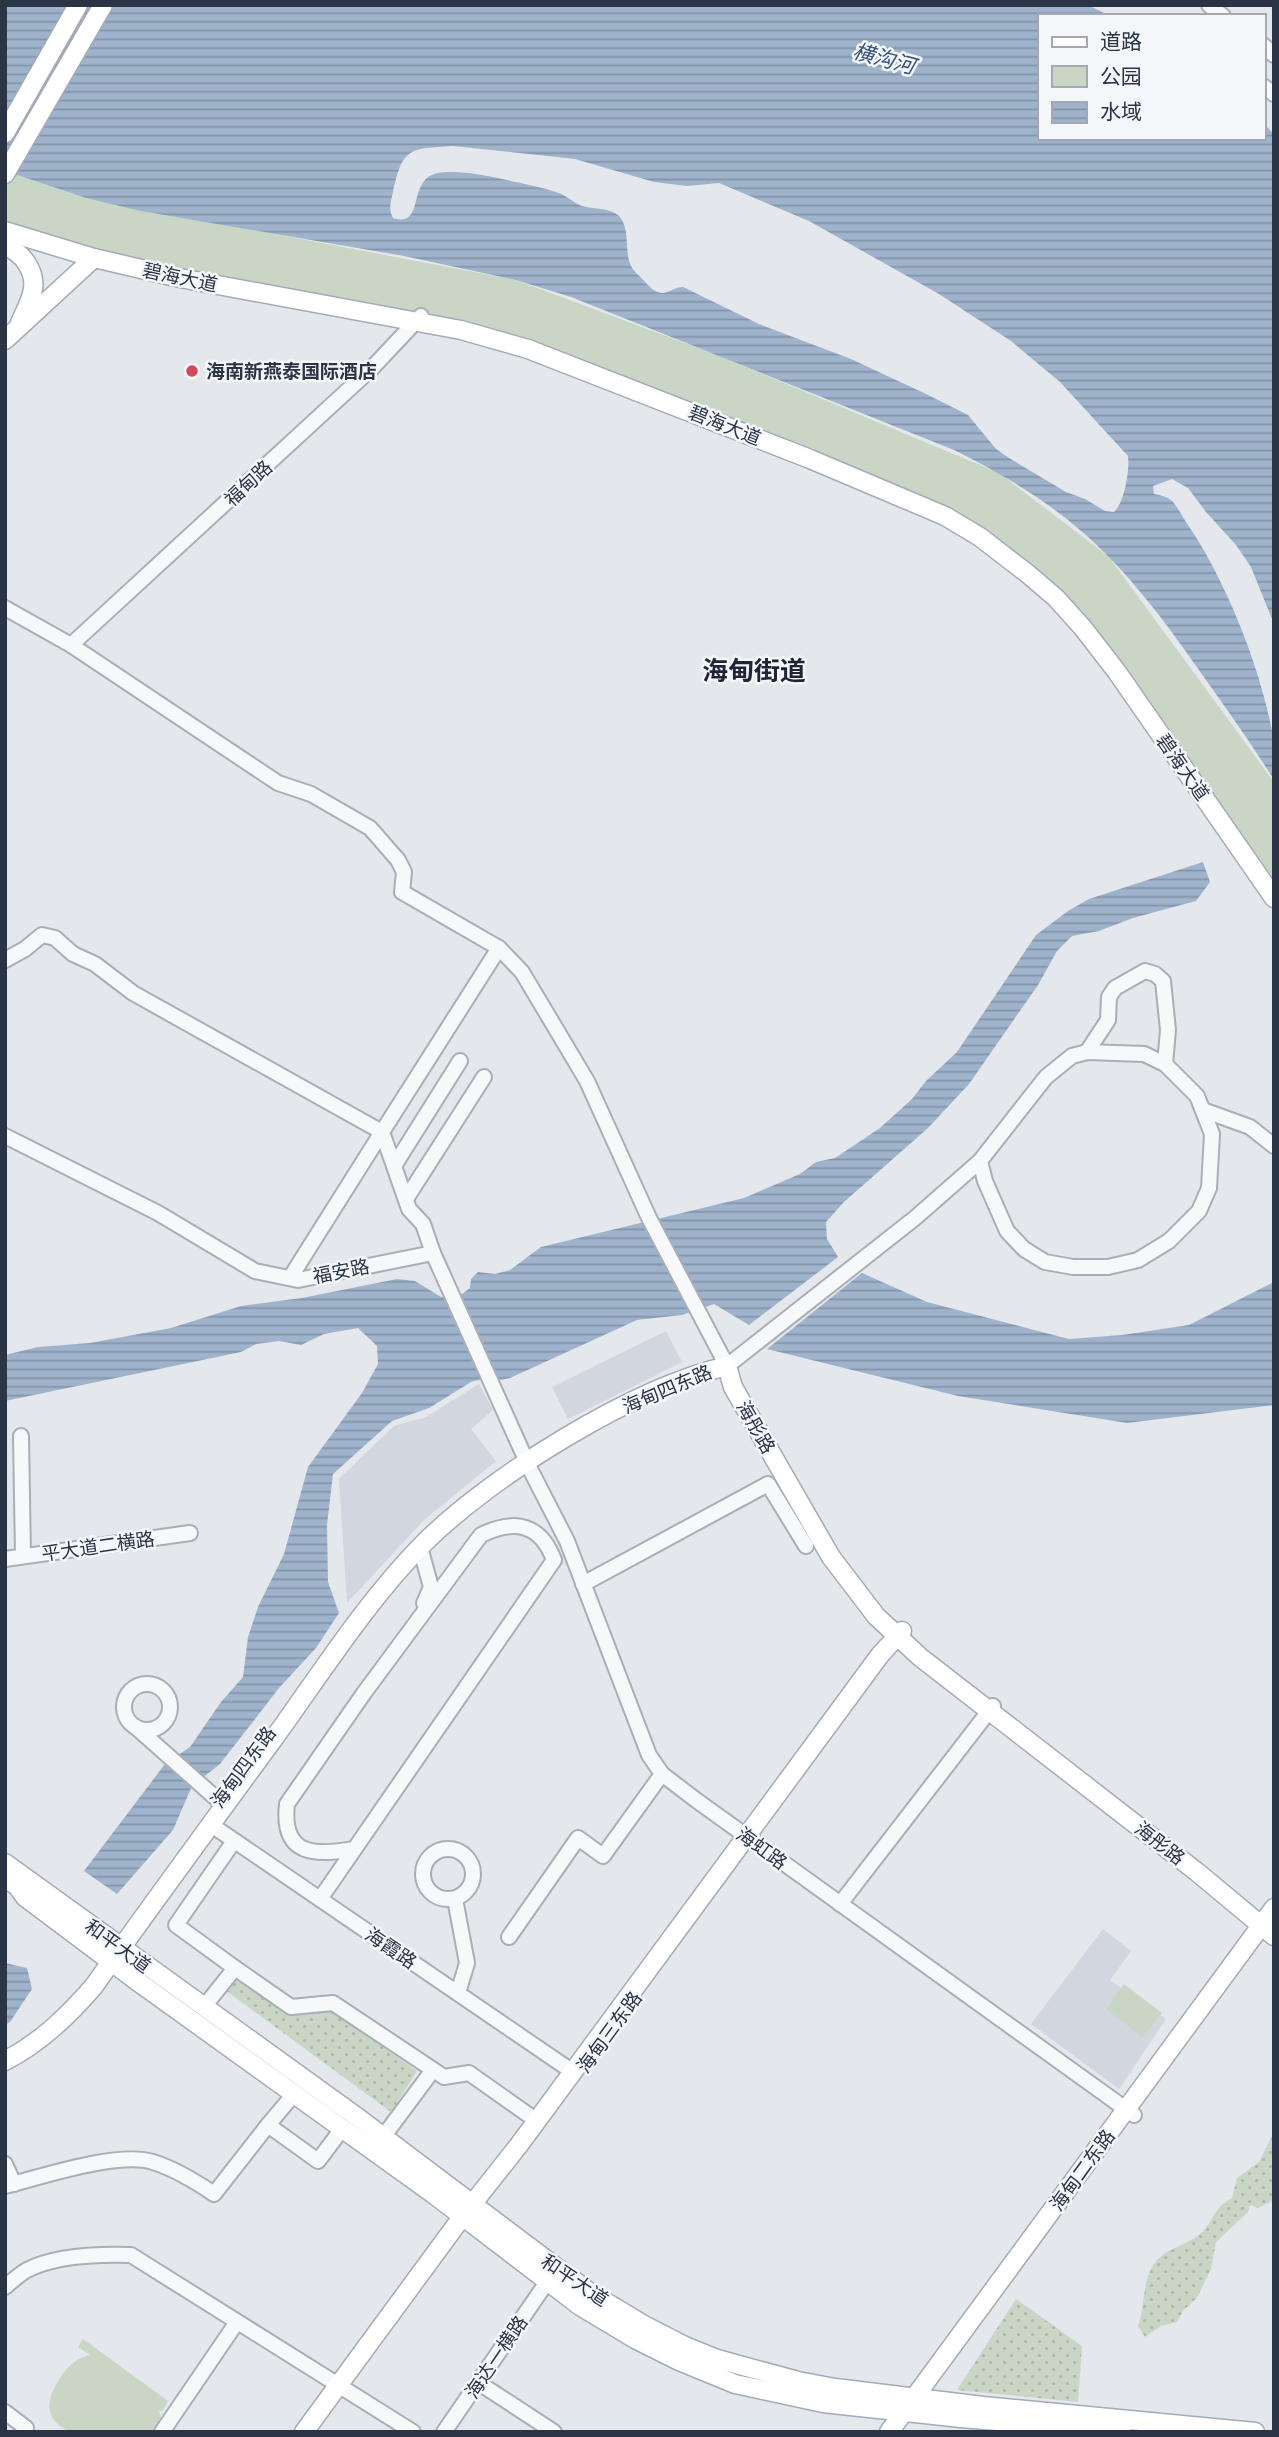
<svg xmlns="http://www.w3.org/2000/svg" width="1279" height="2437" font-family="Poppins,'Noto Sans SC',sans-serif">
<defs>
<pattern id="grass-dots" width="8" height="8" patternUnits="userSpaceOnUse" patternTransform="scale(1.75)"><rect width="8" height="8" fill="#c9d6c5"/><path d="M2 2h.1M6 6h.1" fill="none" stroke="#adb8ab" stroke-width="1.8" stroke-linecap="round"/></pattern>
<pattern id="water-rules" width="6" height="5" patternUnits="userSpaceOnUse" patternTransform="scale(1.75)"><rect width="6" height="5" fill="#9fb4cc"/><path d="M0 2.5h6" fill="none" stroke="#8293a7"/></pattern>
</defs>
<rect width="100%" height="100%" fill="#e4e7ec"/>
<g fill="#d2d6de">
<polygon points="666,1331 682,1362 568,1419 552,1387"/>
<polygon points="479,1384 493,1410 471,1429 496,1461 424,1520 347,1603 339,1479 394,1426 426,1417"/>
<polygon points="1103,1929 1131,1951 1110,1980 1166,2019 1119,2089 1031,2024"/>
</g>
<g fill="url(#grass-dots)">
<polygon points="235,1978 287,2015 332,2011 417,2071 391,2112 225,1990"/>
<path d="M1274 2132V2200L1258 2208 1250 2205 1248 2212 1216 2242 1211 2269 1197 2298 1184 2310 1177 2322 1161 2326 1145 2337 1138 2326C1146 2305 1141 2277 1158 2259 1169 2248 1188 2244 1200 2234 1214 2222 1213 2207 1232 2198L1237 2178 1259 2162Z"/>
<polygon points="1016,2299 1082,2346 1078,2402 957,2390"/>
</g>
<g fill="#c9d6c5">
<polygon points="5,171 86,198 516,280 717,355 999,473 1109,557 1274,782 1274,888 1081,617 959,517 590,365 104,250 5,222"/>
<polygon points="1124,1984 1162,2013 1142,2037 1106,2009"/>
<path d="M83 2339 168 2401 162 2411 159 2410 161 2417 155 2432C140 2432 77 2435 68 2431 48 2421 45 2405 55 2387 63 2372 72 2359 90 2355L78 2347Z"/>
</g>
<g fill="url(#water-rules)" fill-rule="evenodd">
<path d="M5 5H1088L1110 16H1039V138H1263V123L1274 134V624L1251 567 1236 545 1206 512 1188 488 1172 479 1153 486 1154 494C1161 495 1168 497 1173 502 1179 509 1183 518 1188 525 1227 582 1263 674 1274 742 1275 754 1274 768 1274 780 1251 743 1226 708 1201 673 1162 617 1122 563 1068 520 1033 492 994 470 954 450L571 297 516 280 404 256 141 211 86 198 5 171ZM453 146 575 159 654 182 687 186 719 183 809 221 939 294 1011 341 1060 382 1128 456C1130 470 1124 504 1114 512L1105 511 1085 499 1066 492 1009 458 996 449 968 415 926 394 851 359 759 324 683 287C675 287 670 292 663 293 655 293 650 287 645 282 641 277 634 272 631 266 624 252 631 227 618 215 609 208 593 209 582 206 574 203 567 196 559 193 542 187 524 184 507 180 489 176 443 166 428 177 410 191 422 227 393 218 388 209 391 201 393 192 403 146 410 149 453 146Z"/>
<path d="M1203 862 1210 882 1196 901 1133 918 1099 931 1072 936 1057 951 1038 985 969 1084 928 1128 844 1202 826 1222 827 1239 838 1257 749 1325 714 1304 682 1315 637 1320 510 1378C497 1382 484 1377 471 1382L429 1408 392 1421 333 1474 327 1525 328 1582 339 1613 316 1648 279 1688 220 1764 192 1786 173 1830 117 1894 84 1871 165 1764 190 1747 221 1702 243 1677 248 1637 258 1607 284 1554 308 1467 362 1393 378 1364 377 1346 358 1328 324 1334 301 1345 279 1341 256 1344 241 1352 5 1401V1355L38 1347 90 1343 171 1328 241 1306 302 1298 397 1279 415 1281 441 1297 462 1294 470 1288 471 1279 478 1272 495 1274 510 1270 541 1247 744 1198 800 1174 816 1162 835 1158 880 1128 912 1099 926 1081 957 1052 1036 935 1068 911 1089 899Z"/>
<polygon points="862,1273 927,1302 1069,1339 1122,1335 1189,1325 1274,1282 1274,1405 1127,1423 958,1396 767,1349"/>
<polygon points="5,1963 27,1968 32,1989 10,2022 5,2025"/>
</g>
<g fill="none" stroke-linecap="round" stroke-linejoin="round">
<defs>
<g id="minor">
<polyline points="1209,5 1223,16"/>
<polyline points="1263,45 1274,55"/>
<polyline points="1263,86 1274,94"/>
<polyline points="5,608 71,645 278,783 311,794 370,828 398,860 404,872 402,892 499,948 522,972 587,1081 649,1218 727,1366 915,1218 980,1161 1046,1077 1072,1056 1087,1052 1144,1054 1165,1064 1197,1096 1212,1134 1209,1188 1199,1211 1169,1241 1138,1260 1108,1267 1073,1267 1045,1262 1024,1249 1007,1231 985,1181 980,1161"/>
<polyline points="71,645 372,368 421,316"/>
<polyline points="5,960 25,949 42,935 55,938 73,954 95,964 133,993 382,1132 290,1278"/>
<polyline points="1087,1052 1108,1020 1109,997 1115,988 1145,971 1155,974 1163,981 1168,1030 1165,1064"/>
<polyline points="1203,1110 1250,1127 1274,1146"/>
<polyline points="5,1136 158,1213 255,1271 298,1280 433,1253 530,1469 567,1541 649,1755 662,1774 696,1800 1134,2115"/>
<polyline points="394,1166 460,1061"/>
<polyline points="406,1199 484,1077"/>
<polyline points="433,1253 423,1224 409,1209 382,1132 499,948"/>
<polyline points="21,1436 23,1556"/>
<polyline points="420,1547 431,1587 424,1603"/>
<polyline points="5,1559 190,1533"/>
<polyline points="583,1584 768,1484 806,1546"/>
<circle cx="147" cy="1707" r="23"/>
<polyline points="138,1729 218,1800"/>
<polyline points="210,1824 573,2072"/>
<circle cx="448" cy="1874" r="25"/>
<path d="M320 1899 554 1560C540 1523 514 1519 481 1535L364 1693 287 1804C281 1856 315 1856 354 1849"/>
<polyline points="455,1899 467,1963 458,1993"/>
<polyline points="840,1904 993,1706"/>
<polyline points="509,1937 578,1838 603,1856 662,1774"/>
<polyline points="235,1968 291,2007 333,2003 444,2077 469,2073 537,2121"/>
<polyline points="203,2008 235,1968 176,1925 234,1841"/>
<polyline points="268,2125 294,2094"/>
<polyline points="383,2137 433,2070"/>
<polyline points="5,2164 14,2184"/>
<path d="M5 2186C41 2177 118 2151 153 2162 175 2169 195 2181 214 2194L268 2125 318 2161 342 2129"/>
<path d="M5 2287C12 2281 20 2274 27 2270 56 2255 100 2254 131 2255L413 2432"/>
<polyline points="479,2383 554,2432"/>
<polyline points="5,2412 26,2428 23,2432"/>
<polyline points="162,2432 237,2322"/>
<polyline points="444,2432 547,2282"/>
</g>
<g id="major">
<polyline points="5,133 78,5"/>
<polyline points="5,174 103,5"/>
<polyline points="5,231 94,258 180,278 461,330 528,349 810,459 945,516 980,537 1028,574 1056,598 1083,628 1117,672 1274,898"/>
<path d="M5 246C15 250 22 255 27 264 41 285 29 302 20 323"/>
<polyline points="5,340 94,258"/>
<polyline points="727,1366 733,1387 831,1557 876,1616 920,1657 1197,1872 1274,1936"/>
<polyline points="5,1863 357,2117 589,2292 644,2325 685,2346 717,2359 798,2381 835,2388 983,2406 1255,2432"/>
<polyline points="5,1878 17,1886 25,1897 137,1981 436,2196 580,2306 635,2339 679,2361 735,2384 823,2403 961,2418 1122,2431"/>
<path d="M5 2061C41 2042 68 2016 94 1986 152 1904 212 1823 272 1741 320 1675 365 1603 423 1544 492 1475 633 1388 727 1366"/>
<polyline points="304,2432 462,2217 519,2145 880,1655 902,1631"/>
<polyline points="889,2432 1274,1908"/>
</g>
</defs>
<use href="#minor" stroke="#a9aeb7" stroke-width="18"/>
<use href="#major" stroke="#a3abb8" stroke-width="21"/>
<use href="#minor" stroke="#f7f8fa" stroke-width="14"/>
<use href="#major" stroke="#fff" stroke-width="18"/>
</g>
<circle fill="#d1495b" stroke="#f4f6f9" stroke-width="2.5" cx="192" cy="371" r="7"/>
<g text-anchor="middle" stroke-width="5" stroke-linejoin="round" paint-order="stroke">
<g font-size="19" fill="#2b3445" stroke="#f4f6f9">
<text transform="translate(180 277) rotate(12)" y="7">碧海大道</text>
<text transform="translate(725 425) rotate(22)" y="7">碧海大道</text>
<text transform="translate(248 483) rotate(-43)" y="7">福甸路</text>
<text transform="translate(1183 767) rotate(55)" y="7">碧海大道</text>
<text transform="translate(341 1271) rotate(-11)" y="7">福安路</text>
<text transform="translate(667 1389) rotate(-23)" y="7">海甸四东路</text>
<text transform="translate(756 1427) rotate(60)" y="7">海彤路</text>
<text transform="translate(98 1546) rotate(-8)" y="7">平大道二横路</text>
<text transform="translate(243 1767) rotate(-54)" y="7">海甸四东路</text>
<text transform="translate(1160 1843) rotate(38)" y="7">海彤路</text>
<text transform="translate(762 1848) rotate(36)" y="7">海虹路</text>
<text transform="translate(118 1946) rotate(36)" y="7">和平大道</text>
<text transform="translate(391 1948) rotate(34)" y="7">海霞路</text>
<text transform="translate(609 2032) rotate(-54)" y="7">海甸三东路</text>
<text transform="translate(1082 2170) rotate(-54)" y="7">海甸二东路</text>
<text transform="translate(575 2280) rotate(34)" y="7">和平大道</text>
<text transform="translate(496 2357) rotate(-56)" y="7">海达一横路</text>
</g>
<g font-size="19" font-weight="bold" fill="#2b3445" stroke="#f4f6f9" text-anchor="start">
<text x="206" y="378">海南新燕泰国际酒店</text>
</g>
<g font-size="21" font-style="italic" fill="#34527a" stroke="#f4f6f9">
<text transform="translate(884 59) rotate(15)" y="7">横沟河</text>
</g>
<g font-size="26" font-weight="bold" fill="#1d2536" stroke="#f4f6f9">
<text x="754" y="680">海甸街道</text>
</g>
</g>
<rect width="1279" height="2437" fill="none" stroke="#2b3445" stroke-width="14"/>
<rect x="1038" y="14" width="228" height="126" fill="#f4f6f9" stroke="#a4a8b1" stroke-width="2"/>
<rect x="1052" y="37" width="35" height="10" fill="#ffffff" stroke="#a4a8b1" stroke-width="2"/>
<text x="1100" y="49" font-size="21" fill="#2b3445">道路</text>
<rect x="1052" y="66" width="35" height="21" fill="#c9d6c5" stroke="#a4a8b1" stroke-width="2"/>
<text x="1100" y="84" font-size="21" fill="#2b3445">公园</text>
<rect x="1052" y="102" width="35" height="21" fill="url(#water-rules)" stroke="#a4a8b1" stroke-width="2"/>
<text x="1100" y="119" font-size="21" fill="#2b3445">水域</text>
</svg>
